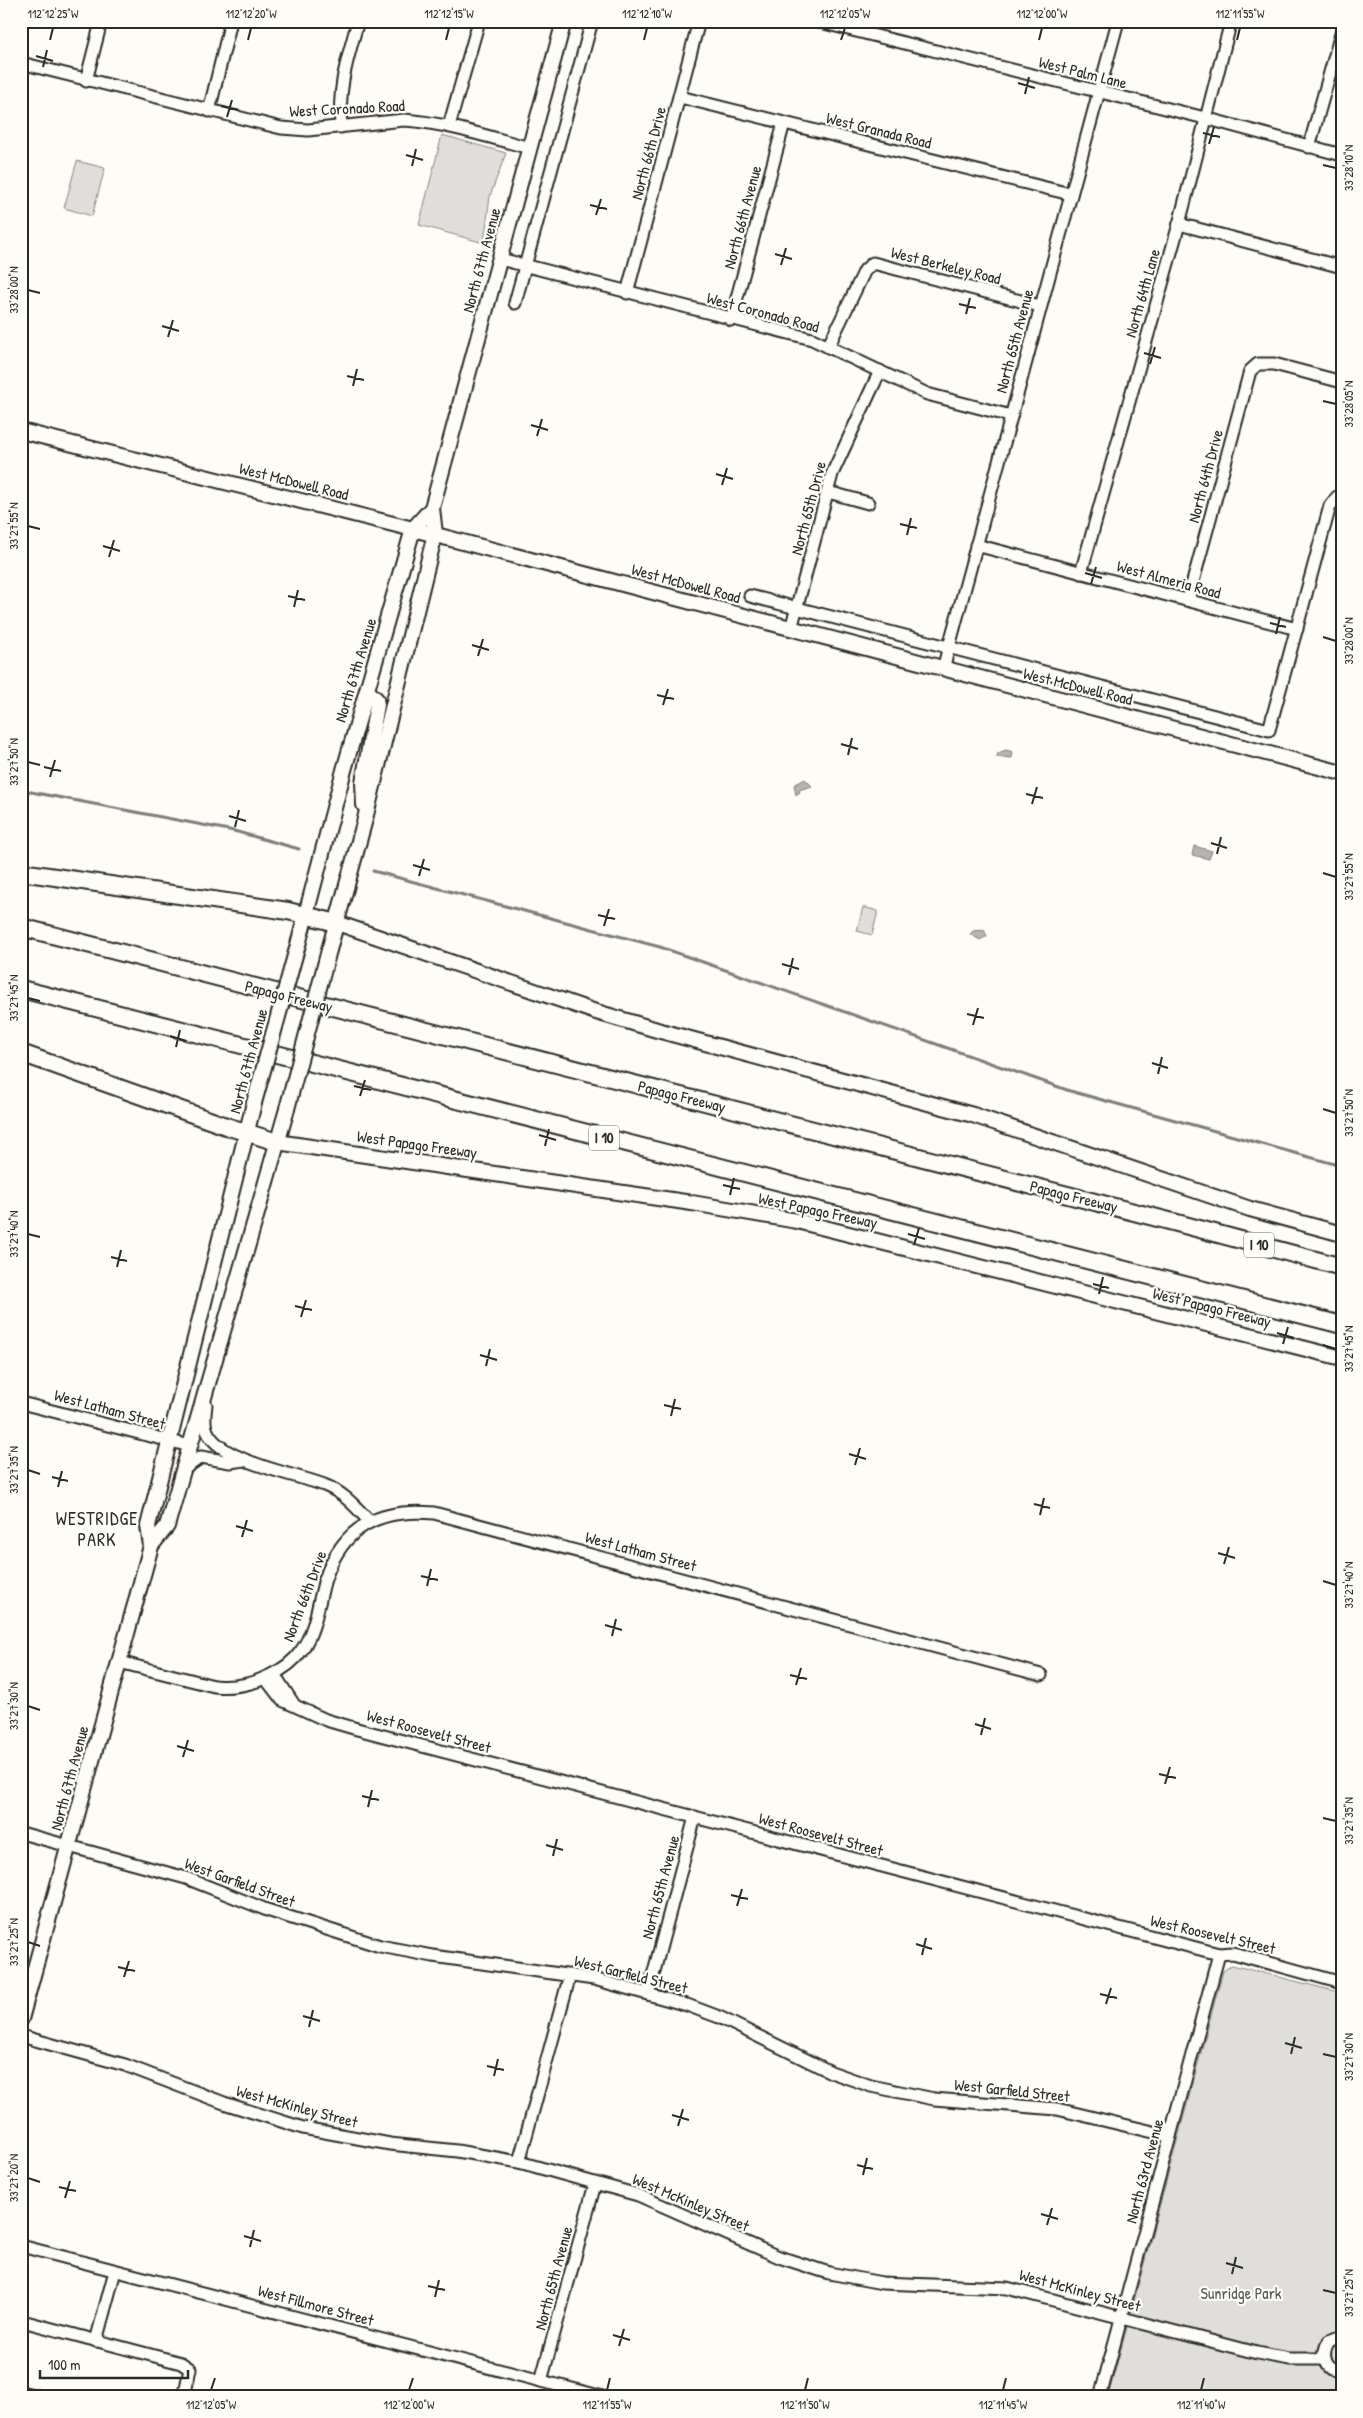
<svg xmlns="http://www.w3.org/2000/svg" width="1363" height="2418" font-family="'Patrick Hand',sans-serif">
<rect width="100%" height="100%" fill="#fdfcf7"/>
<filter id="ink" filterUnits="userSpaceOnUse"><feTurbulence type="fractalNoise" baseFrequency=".02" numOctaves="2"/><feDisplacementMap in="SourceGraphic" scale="10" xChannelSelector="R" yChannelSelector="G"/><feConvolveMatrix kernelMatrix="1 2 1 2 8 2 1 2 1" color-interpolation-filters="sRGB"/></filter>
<g filter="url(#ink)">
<g fill="#dfdeda" stroke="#858482">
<polygon points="442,135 506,153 490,196 484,243 419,225"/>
<polygon points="77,161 105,168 92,216 64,208"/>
<polygon points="863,907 878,911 872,935 857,931"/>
<polygon points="1232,1965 1342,1993 1342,2397 1108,2397 1223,1971"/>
</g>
<g fill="#b5b4b1" stroke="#7e7d7b">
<polygon points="1006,750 1013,752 1012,758 997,757 998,753"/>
<polygon points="805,779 812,786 799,790 800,792 796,795 794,785"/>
<polygon points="1194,846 1212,851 1209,859 1192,855"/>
<polygon points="984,930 987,936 980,940 970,934 973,931"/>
</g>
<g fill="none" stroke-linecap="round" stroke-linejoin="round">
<g stroke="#7e7d7b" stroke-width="3">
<polyline points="21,790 234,831 299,849"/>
<polyline points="373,871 660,947 1070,1091 1342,1166"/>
</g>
<defs>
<g id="minor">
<polyline points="816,21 1205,118 1342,155"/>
<path d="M21 63 281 128 308 130 404 120C447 123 489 137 530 148"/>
<polyline points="86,81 99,30"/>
<polyline points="680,97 1070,194"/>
<polyline points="209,111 231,21"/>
<polyline points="449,126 479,21"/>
<path d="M341 127C338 85 347 61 358 21"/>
<polyline points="1309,147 1342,30"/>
<polyline points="1179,224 1342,267"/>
<polyline points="500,259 812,339 927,394 1011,416"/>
<polyline points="627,293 699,21"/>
<polyline points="515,303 592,21"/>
<polyline points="731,320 784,123"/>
<polyline points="828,347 865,270 873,263 1040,306"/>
<polyline points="828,492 868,503"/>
<polyline points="976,545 1297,629"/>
<polyline points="1081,573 1179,224 1231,21"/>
<polyline points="750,596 1269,730 1330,506 1337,497 1342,498"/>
<polyline points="1188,600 1250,371 1258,364 1274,364 1342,382"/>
<polyline points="791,629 832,474 880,371"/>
<polyline points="943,669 1118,21"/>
<polyline points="21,1403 190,1446"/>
<path d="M206 1405C205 1412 204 1421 206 1428 215 1461 296 1474 324 1485 343 1492 356 1507 369 1521"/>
<polyline points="184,1469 201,1457 230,1462 244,1460"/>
<path d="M119 1662 214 1686C233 1688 251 1685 269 1676 282 1670 293 1663 301 1651 316 1630 318 1603 325 1579 343 1526 380 1508 434 1513L1041 1675"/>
<polyline points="274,1674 293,1703"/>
<polyline points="265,1678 282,1700 326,1720 357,1729 1219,1954 1233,1953 1342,1983"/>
<polyline points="21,1833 186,1878 267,1910 380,1946 433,1956 594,1979 687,2005 719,2017 831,2072 871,2086 934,2099 1057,2109 1170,2136"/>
<polyline points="648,1994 695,1817"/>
<polyline points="21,2036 125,2065 224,2103 303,2128 390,2144 457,2151 519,2162 638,2195 779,2257 829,2273 882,2283 1007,2288 1257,2353 1289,2359 1325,2359"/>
<polyline points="519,2162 570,1975"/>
<polyline points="21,2246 603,2397"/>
<polyline points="21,2325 26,2322 181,2363 190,2369 184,2397"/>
<path d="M1342 2336 1329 2341C1320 2355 1325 2370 1342 2373"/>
<polyline points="96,2341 115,2271"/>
<polyline points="541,2381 595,2184"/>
<polyline points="21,2392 41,2397"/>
<polyline points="1100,2397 1219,1954"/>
</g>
<g id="major">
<polyline points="21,431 413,529 1342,773"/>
<polyline points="364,805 363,782 377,705 376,699 367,691"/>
<polyline points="337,923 593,1011 657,1030 973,1115 1250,1209 1342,1234"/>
<polyline points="299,941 344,770 413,529 432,508"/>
<polyline points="329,950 364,823 435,534 432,508 564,21"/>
<polyline points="277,1142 692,1203 797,1221 1342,1358"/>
<polyline points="151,1546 167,1526 287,1109"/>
<polyline points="21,2019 151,1546 148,1526 254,1103"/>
</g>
<g id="highway">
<polyline points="21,872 288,911 337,923"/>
<polyline points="21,927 1177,1223 1342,1267"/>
<polyline points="21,989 1342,1325"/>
<polyline points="21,1053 226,1126 277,1142"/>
</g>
</defs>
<use href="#minor" stroke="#2b2b2b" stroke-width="15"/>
<use href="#major" stroke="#2b2b2b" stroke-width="18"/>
<use href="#highway" stroke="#2b2b2b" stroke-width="20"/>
<use href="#minor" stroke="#fdfcf7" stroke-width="11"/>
<use href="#major" stroke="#fdfcf7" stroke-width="14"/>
<use href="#highway" stroke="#fdfcf7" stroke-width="16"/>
<defs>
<g id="major-bridge">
<polyline points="254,1103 299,941"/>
<polyline points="287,1109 329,950"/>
</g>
</defs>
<use href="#major-bridge" stroke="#2b2b2b" stroke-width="18" stroke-linecap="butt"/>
<use href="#major-bridge" stroke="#fdfcf7" stroke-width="14"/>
</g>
</g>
<path fill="none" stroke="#2b2b2b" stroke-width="2" d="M50 40 53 28M248 40 251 28M446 40 449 28M644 40 647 28M841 40 845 28M1039 40 1042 28M1237 40 1240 28M36 56 53 61M43 67 47 50M1018 83 1035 88M1025 94 1029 77M221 106 238 110M227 117 232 100M1203 133 1220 137M1209 144 1214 127M406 155 423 160M1323 165 1336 168M412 166 416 149M590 205 607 209M596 215 601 199M775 254 792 259M781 265 786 248M28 290 40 293M959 304 976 308M966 314 970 298M162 326 179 331M168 337 173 320M1144 353 1161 358M1150 364 1155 347M347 376 364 380M353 386 357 369M1323 401 1336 404M531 425 548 430M537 436 542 419M716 474 733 479M722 485 727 468M900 524 917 528M28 526 40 529M907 535 911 518M103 546 120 551M109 557 114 540M1085 573 1102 578M1091 584 1096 567M288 596 305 600M294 607 298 590M1270 623 1286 627M1276 634 1280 617M1323 637 1336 641M472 645 489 650M478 656 483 639M657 695 674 699M663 705 668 689M841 744 858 749M848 755 852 738M28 762 40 765M44 767 61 771M50 777 55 760M1026 794 1043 798M1032 804 1037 787M229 816 246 821M235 827 239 810M1211 843 1227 848M1217 854 1221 837M413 865 430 870M1323 873 1336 877M419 876 424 859M598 915 615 919M604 926 609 909M782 964 799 969M789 975 793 958M28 998 40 1001M967 1014 984 1018M973 1025 978 1008M170 1036 186 1041M176 1047 180 1030M1152 1063 1168 1068M1158 1074 1162 1057M354 1086 371 1090M360 1096 365 1080M1323 1109 1336 1113M539 1135 556 1140M545 1146 549 1129M723 1185 740 1189M730 1195 734 1178M28 1234 40 1237M908 1234 925 1239M914 1245 919 1228M111 1257 127 1261M117 1267 121 1250M1093 1284 1109 1288M1099 1294 1103 1277M295 1306 312 1310M301 1317 306 1300M1277 1333 1294 1338M1283 1344 1288 1327M1323 1345 1336 1349M480 1355 497 1360M486 1366 490 1349M664 1405 681 1409M671 1416 675 1399M849 1454 866 1459M855 1465 860 1448M28 1470 40 1474M52 1477 68 1481M58 1487 62 1471M1034 1504 1050 1508M1040 1515 1044 1498M236 1526 253 1531M242 1537 247 1520M1218 1553 1235 1558M1224 1564 1229 1547M421 1576 438 1580M1323 1581 1336 1585M427 1586 431 1569M605 1625 622 1630M612 1636 616 1619M790 1675 807 1679M796 1685 801 1668M28 1706 40 1710M975 1724 991 1729M981 1735 985 1718M177 1746 194 1751M183 1757 188 1740M1159 1774 1176 1778M1165 1784 1170 1767M362 1796 379 1800M368 1807 372 1790M1323 1818 1336 1821M546 1845 563 1850M553 1856 557 1839M731 1895 748 1899M737 1906 742 1889M28 1942 40 1946M916 1944 932 1949M922 1955 926 1938M118 1967 135 1971M124 1977 129 1961M1100 1994 1117 1998M1106 2004 1111 1988M303 2016 320 2021M309 2027 313 2010M1285 2043 1302 2048M1291 2054 1295 2037M1323 2054 1336 2057M487 2066 504 2070M494 2076 498 2059M672 2115 689 2120M678 2126 683 2109M857 2165 873 2169M863 2175 867 2158M28 2178 40 2182M59 2187 76 2191M65 2198 70 2181M1041 2214 1058 2219M1047 2225 1052 2208M244 2236 261 2241M250 2247 254 2230M1226 2263 1243 2268M1232 2274 1236 2257M428 2286 445 2290M1323 2290 1336 2293M435 2297 439 2280M613 2335 630 2340M619 2346 624 2329M211 2390 215 2378M409 2390 413 2378M607 2390 610 2378M805 2390 808 2378M1003 2390 1006 2378M1201 2390 1204 2378"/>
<g text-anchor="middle" stroke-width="4.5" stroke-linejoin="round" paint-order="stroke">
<g fill="#fdfcf7" stroke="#6a6a68" stroke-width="1">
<rect x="589" y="1125.5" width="30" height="25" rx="4"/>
<rect x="1244" y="1232.5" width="30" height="25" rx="4"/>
</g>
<g font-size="15" font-weight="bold" fill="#2b2b2b">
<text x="604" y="1143">I 10</text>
<text x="1259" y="1250">I 10</text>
</g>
<g font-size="16" fill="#2b2b2b" stroke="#fdfcf7">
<text transform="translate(1083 72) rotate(14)" y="6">West Palm Lane</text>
<text transform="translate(347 108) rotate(-3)" y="6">West Coronado Road</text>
<text transform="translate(879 130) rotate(14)" y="6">West Granada Road</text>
<text transform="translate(648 153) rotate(-75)" y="6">North 66th Drive</text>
<text transform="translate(742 217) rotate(-75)" y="6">North 66th Avenue</text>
<text transform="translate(481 260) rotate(-75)" y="6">North 67th Avenue</text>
<text transform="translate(946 265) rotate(14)" y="6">West Berkeley Road</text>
<text transform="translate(1142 293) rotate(-74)" y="6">North 64th Lane</text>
<text transform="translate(763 312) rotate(15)" y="6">West Coronado Road</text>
<text transform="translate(1014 341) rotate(-75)" y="6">North 65th Avenue</text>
<text transform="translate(1205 476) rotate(-75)" y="6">North 64th Drive</text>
<text transform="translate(294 481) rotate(14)" y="6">West McDowell Road</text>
<text transform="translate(808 508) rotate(-75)" y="6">North 65th Drive</text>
<text transform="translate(1169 579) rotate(15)" y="6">West Almeria Road</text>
<text transform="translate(686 583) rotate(15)" y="6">West McDowell Road</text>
<text transform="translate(355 670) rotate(-73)" y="6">North 67th Avenue</text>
<text transform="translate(1078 686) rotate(14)" y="6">West McDowell Road</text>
<text transform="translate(289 996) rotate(14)" y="6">Papago Freeway</text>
<text transform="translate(248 1061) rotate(-75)" y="6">North 67th Avenue</text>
<text transform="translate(682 1096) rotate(14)" y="6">Papago Freeway</text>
<text transform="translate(417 1144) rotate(8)" y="6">West Papago Freeway</text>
<text transform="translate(1074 1196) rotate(14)" y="6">Papago Freeway</text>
<text transform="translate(818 1210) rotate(12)" y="6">West Papago Freeway</text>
<text transform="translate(1212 1307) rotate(14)" y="6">West Papago Freeway</text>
<text transform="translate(110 1409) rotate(15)" y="6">West Latham Street</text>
<text transform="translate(641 1551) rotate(15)" y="6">West Latham Street</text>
<text transform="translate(304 1596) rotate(-69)" y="6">North 66th Drive</text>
<text transform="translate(429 1731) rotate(15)" y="6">West Roosevelt Street</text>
<text transform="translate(69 1778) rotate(-75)" y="6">North 67th Avenue</text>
<text transform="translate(821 1834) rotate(15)" y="6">West Roosevelt Street</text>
<text transform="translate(240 1882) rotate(20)" y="6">West Garfield Street</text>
<text transform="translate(660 1887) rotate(-75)" y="6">North 65th Avenue</text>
<text transform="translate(1213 1934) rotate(13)" y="6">West Roosevelt Street</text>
<text transform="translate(631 1974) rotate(14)" y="6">West Garfield Street</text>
<text transform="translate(1012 2090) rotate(6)" y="6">West Garfield Street</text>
<text transform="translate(297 2106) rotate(15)" y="6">West McKinley Street</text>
<text transform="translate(1144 2171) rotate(-75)" y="6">North 63rd Avenue</text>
<text transform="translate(691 2202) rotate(23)" y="6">West McKinley Street</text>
<text transform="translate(553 2278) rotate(-75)" y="6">North 65th Avenue</text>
<text transform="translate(1080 2290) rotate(15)" y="6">West McKinley Street</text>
<text transform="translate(316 2305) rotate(15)" y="6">West Fillmore Street</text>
</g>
<g font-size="16" fill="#585857" stroke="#fdfcf7">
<text x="1241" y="2299">Sunridge Park</text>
</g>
<g font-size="18" letter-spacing="1" fill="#2b2b2b" stroke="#fdfcf7">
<text x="97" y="1525">WESTRIDGE<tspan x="97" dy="21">PARK</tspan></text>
</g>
</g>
<rect width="1363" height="2418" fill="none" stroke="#fdfcf7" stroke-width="55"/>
<path d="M40 2370v8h148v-8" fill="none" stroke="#2b2b2b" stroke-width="2.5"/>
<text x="48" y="2370" font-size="15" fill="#2b2b2b" stroke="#fdfcf7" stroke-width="4" paint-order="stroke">100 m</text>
<rect x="28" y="28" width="1308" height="2362" fill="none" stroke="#2b2b2b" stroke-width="2"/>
<g font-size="12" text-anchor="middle" fill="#2b2b2b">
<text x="53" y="18">112°12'25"W</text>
<text x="251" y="18">112°12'20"W</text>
<text x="449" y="18">112°12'15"W</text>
<text x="647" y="18">112°12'10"W</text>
<text x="845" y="18">112°12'05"W</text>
<text x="1042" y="18">112°12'00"W</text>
<text x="1240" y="18">112°11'55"W</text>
<text transform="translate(1349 168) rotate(-90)" y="4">33°28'10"N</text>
<text transform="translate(14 290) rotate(-90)" y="4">33°28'00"N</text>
<text transform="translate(1349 404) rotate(-90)" y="4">33°28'05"N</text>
<text transform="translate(14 526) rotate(-90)" y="4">33°27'55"N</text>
<text transform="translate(1349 641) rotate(-90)" y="4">33°28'00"N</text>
<text transform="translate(14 762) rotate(-90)" y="4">33°27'50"N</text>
<text transform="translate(1349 877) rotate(-90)" y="4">33°27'55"N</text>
<text transform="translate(14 998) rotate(-90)" y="4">33°27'45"N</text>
<text transform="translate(1349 1113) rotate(-90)" y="4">33°27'50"N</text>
<text transform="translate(14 1234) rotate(-90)" y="4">33°27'40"N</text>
<text transform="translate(1349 1349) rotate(-90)" y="4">33°27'45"N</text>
<text transform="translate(14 1470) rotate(-90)" y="4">33°27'35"N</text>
<text transform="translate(1349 1585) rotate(-90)" y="4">33°27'40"N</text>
<text transform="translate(14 1706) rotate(-90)" y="4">33°27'30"N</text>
<text transform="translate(1349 1821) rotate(-90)" y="4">33°27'35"N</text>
<text transform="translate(14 1942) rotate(-90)" y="4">33°27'25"N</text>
<text transform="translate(1349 2057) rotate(-90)" y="4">33°27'30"N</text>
<text transform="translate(14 2178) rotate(-90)" y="4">33°27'20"N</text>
<text transform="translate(1349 2293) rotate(-90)" y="4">33°27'25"N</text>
<text x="211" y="2409">112°12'05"W</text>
<text x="409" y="2409">112°12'00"W</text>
<text x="607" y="2409">112°11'55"W</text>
<text x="805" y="2409">112°11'50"W</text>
<text x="1003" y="2409">112°11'45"W</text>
<text x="1201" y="2409">112°11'40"W</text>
</g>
</svg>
